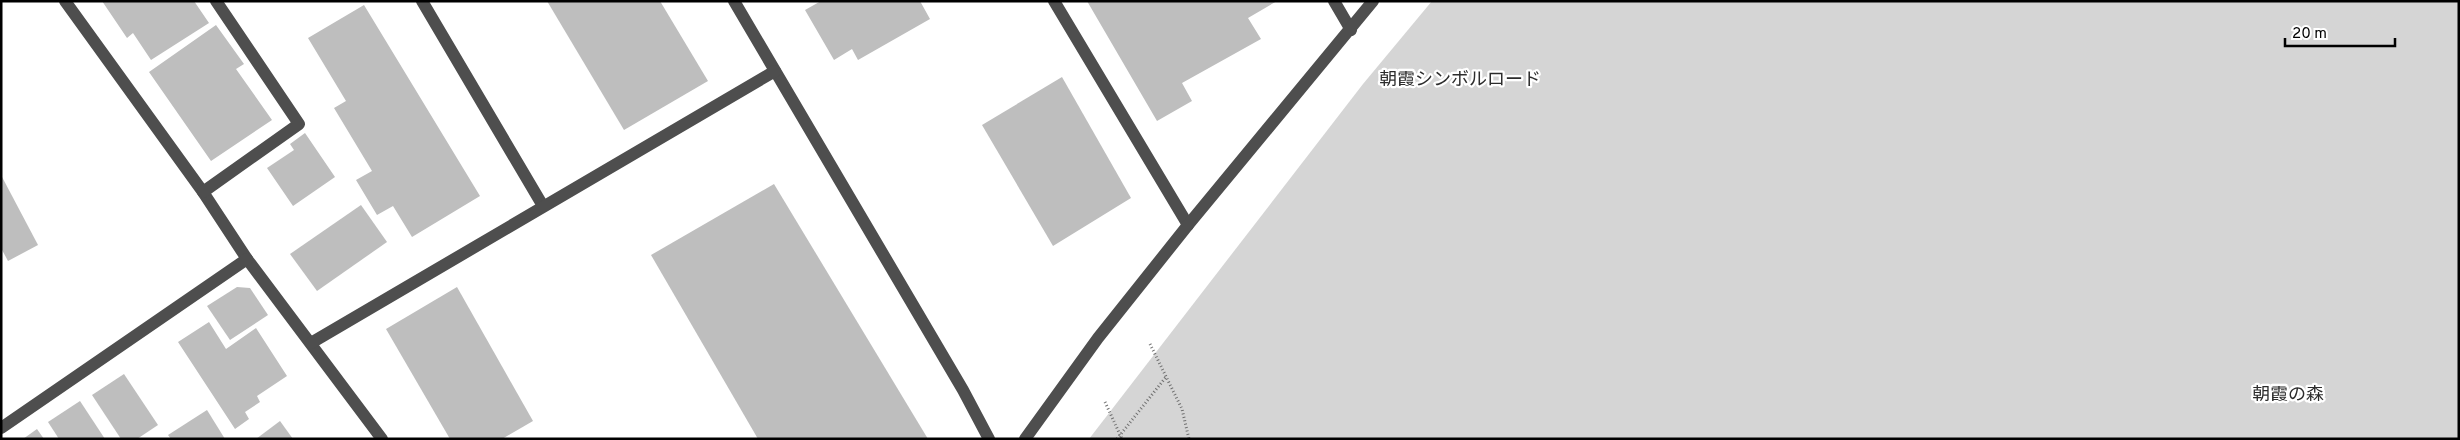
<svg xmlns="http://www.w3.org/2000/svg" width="2460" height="440" font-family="Overpass,'Noto Sans JP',sans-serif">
<rect width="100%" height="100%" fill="#fff"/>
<polygon fill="#d5d5d5" points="1432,1 2459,1 2459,439 1089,439 1363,84"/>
<g fill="#bebebe">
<polygon points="102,1 194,1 209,23 151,60 133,33 127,38"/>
<polygon points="547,1 660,1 708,81 624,130"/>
<polygon points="821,1 920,1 930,19 858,60 852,49 834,60 805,10"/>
<polygon points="1087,1 1277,1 1248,18 1261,39 1182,83 1192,101 1157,121"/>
<polygon points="364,5 480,196 412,237 393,206 377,215 356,180 372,171 334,108 346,101 308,38"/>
<polygon points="216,25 244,64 236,69 272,120 211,161 149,72"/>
<polygon points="1062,77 1131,198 1053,246 982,125"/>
<polygon points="305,133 335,177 293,206 267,168 294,150 290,144"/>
<polygon points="1,175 38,245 8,261 1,248"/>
<polygon points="774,184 928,439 758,439 651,255"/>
<polygon points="361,205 387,242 317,291 290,254"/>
<polygon points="237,287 250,288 268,315 230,340 207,306"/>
<polygon points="457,287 533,421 502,439 450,439 386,329"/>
<polygon points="209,322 226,349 256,328 287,376 257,396 260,402 245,412 249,419 235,429 178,342"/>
<polygon points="124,374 158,425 137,439 121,439 92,395"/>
<polygon points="80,401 105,439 59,439 48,422"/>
<polygon points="207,410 225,439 171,439 168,435"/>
<polygon points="280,421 293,439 256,439"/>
<polygon points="37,429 44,439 23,439"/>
</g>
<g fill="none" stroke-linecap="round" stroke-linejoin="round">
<g stroke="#707070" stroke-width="3" stroke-dasharray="1 2.5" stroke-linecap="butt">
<polyline points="1150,344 1182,409 1189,439"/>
<polyline points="1105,402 1122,439"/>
<polyline points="1117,439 1166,377"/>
</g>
<g stroke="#4e4e4e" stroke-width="12">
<polyline points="65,1 203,192 247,259 382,439"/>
<polyline points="422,1 543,206"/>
<polyline points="734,1 963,390 989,439"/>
<polyline points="1054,1 1188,225"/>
<polyline points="1334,1 1351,30"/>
<polyline points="203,192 299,124 216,1"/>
<polyline points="311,343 775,71"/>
<polyline points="1,428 247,259"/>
<polyline points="1025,439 1098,338 1188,225 1373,1"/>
</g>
</g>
<g text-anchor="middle" stroke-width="4.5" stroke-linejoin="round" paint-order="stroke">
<g font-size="18" fill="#2c2c2c" stroke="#fff">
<text x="1460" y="85">朝霞シンボルロード</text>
<text x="2288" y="400">朝霞の森</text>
</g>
</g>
<rect width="2460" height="440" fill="none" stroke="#000000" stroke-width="5"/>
<path d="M2285 38v8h110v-8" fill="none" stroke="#000000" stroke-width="2.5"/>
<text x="2292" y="38" font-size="15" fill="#000000" stroke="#ffffff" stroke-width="4" paint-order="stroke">20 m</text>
</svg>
